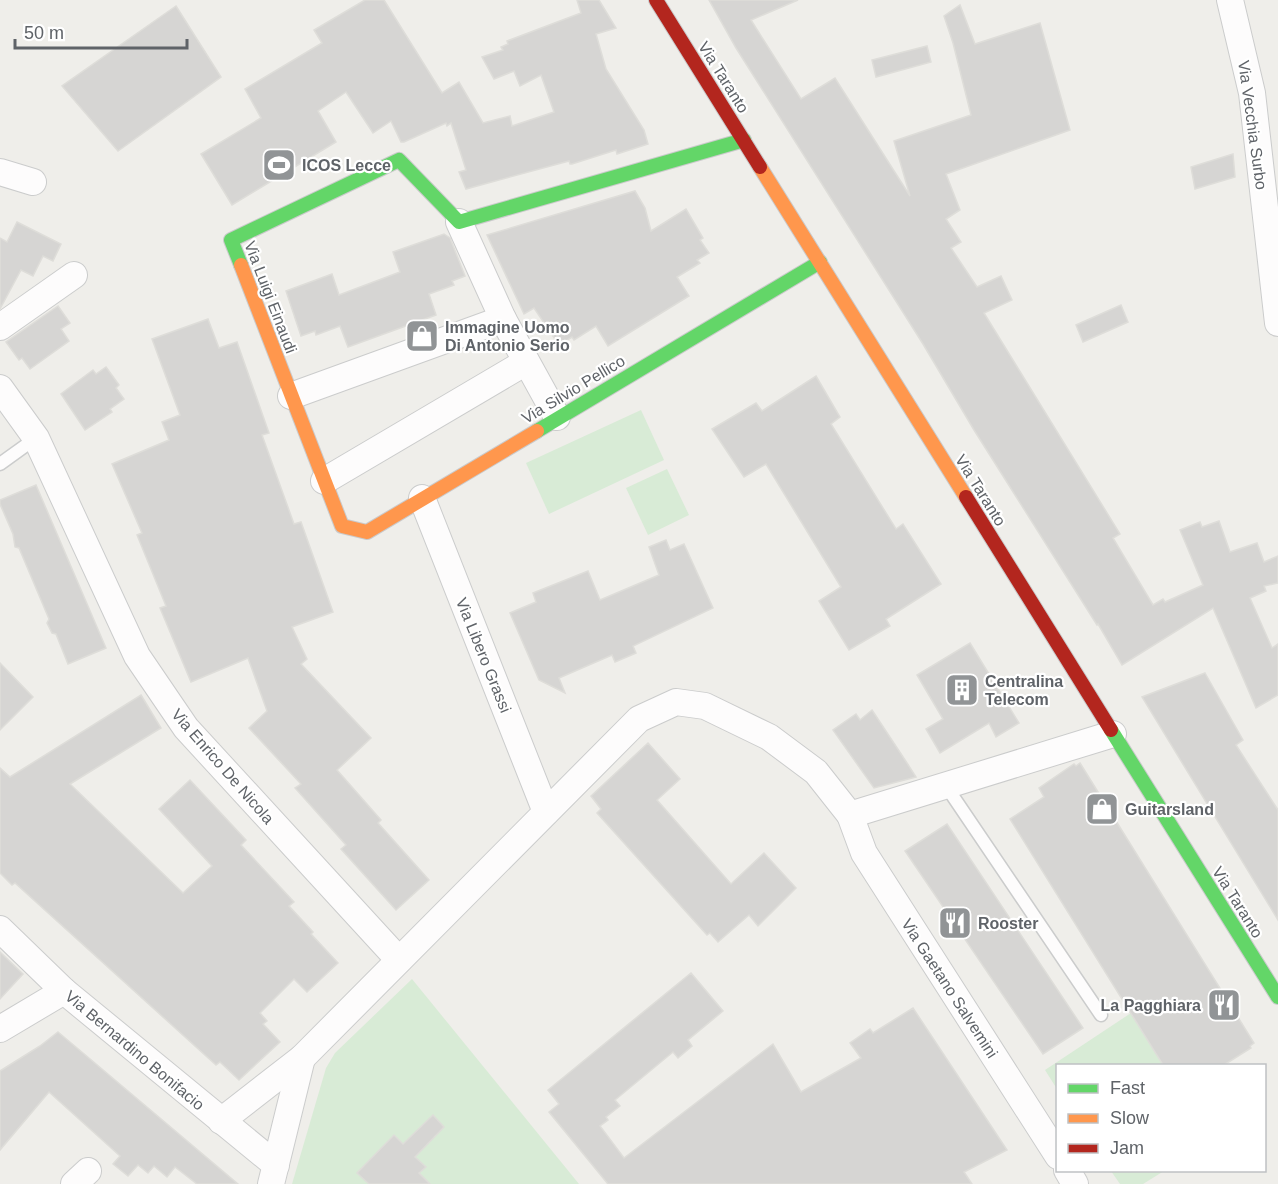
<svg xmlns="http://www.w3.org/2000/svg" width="1278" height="1184" font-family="Helvetica,sans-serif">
<rect width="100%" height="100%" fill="#efeeea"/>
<g fill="#d8ebd6">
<polygon points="641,410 664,460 549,514 526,463"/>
<polygon points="667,469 689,515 648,535 626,488"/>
<polygon points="412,979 579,1184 292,1184 326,1068 335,1053"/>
<polygon points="1131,1013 1163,1065 1058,1066 1057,1089 1045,1070"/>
<polygon points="1111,1171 1164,1171 1143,1184 1120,1184"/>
</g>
<g fill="#d6d5d3" stroke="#deddd9" stroke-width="1.5">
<polygon points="365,0 384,0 442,93 459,82 483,123 510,116 512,126 554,112 541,75 520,86 514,71 494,79 482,57 503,50 501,47 508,44 507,41 581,13 577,0 599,0 616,28 596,34 606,69 644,130 648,144 617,154 616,150 572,164 570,164 569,161 466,189 459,172 466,170 451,123 447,126 446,123 404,142 401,142 391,121 373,133 346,92 318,111 336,142 232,205 201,154 261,118 245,89 322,43 314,30"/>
<polygon points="709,0 798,0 751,20 801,99 835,78 910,196 894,141 971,115 953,43 944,16 960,5 975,44 1040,23 1070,130 946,174 960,210 946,219 961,242 951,248 977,287 1001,276 1012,300 984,313 1120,534 1113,538 1153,605 1163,599 1165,602 1203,585 1180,530 1200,522 1202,527 1219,521 1230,552 1257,543 1264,562 1278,556 1278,583 1264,586 1266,591 1250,598 1272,648 1278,644 1278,695 1256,708 1213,608 1122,665 1098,624 1097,625 974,430 923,344 736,48"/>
<polygon points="176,6 221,77 118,151 62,86"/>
<polygon points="927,46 931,62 876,77 872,60"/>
<polygon points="1233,154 1235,177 1195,189 1191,167"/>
<polygon points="635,191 645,208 651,231 686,209 703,238 700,240 709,253 697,260 700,263 677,277 689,296 608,346 596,326 574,340 572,337 559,345 534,308 524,314 487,235"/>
<polygon points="17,222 61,244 53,261 43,256 33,276 21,270 0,309 0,238 7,242"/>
<polygon points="444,234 450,238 465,276 452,281 454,285 429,294 436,315 348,347 340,326 316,335 315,331 301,336 286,291 332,274 339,295 400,272 393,252"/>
<polygon points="1121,305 1128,322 1083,342 1076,325"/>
<polygon points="58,306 70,323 61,329 69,341 30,369 22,358 19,360 6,342"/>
<polygon points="208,319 219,348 237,342 269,433 262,435 294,524 301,522 333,612 292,627 307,659 301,664 371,738 337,770 381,820 378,823 429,880 396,910 341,849 346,845 295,788 301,784 249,728 267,711 248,658 191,682 160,608 166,606 137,535 142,533 112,464 169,440 162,422 180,415 152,339"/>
<polygon points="106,367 119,385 116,388 124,399 110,409 112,412 85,430 61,394 93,370 96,374"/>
<polygon points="816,376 840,417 831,424 896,529 903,524 941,584 886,619 890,626 849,650 819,601 841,587 766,464 744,477 712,429 756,403 762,411"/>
<polygon points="36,485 106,648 68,664 56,634 52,633 47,623 49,619 19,548 15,547 13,534 0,504 0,500"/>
<polygon points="666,540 670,550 684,544 713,608 633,646 636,653 615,662 612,655 559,678 565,693 539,680 510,613 536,602 533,593 588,571 600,600 659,575 649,547"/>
<polygon points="970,643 1019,723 996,737 989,723 940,753 926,729 943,719 917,675"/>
<polygon points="0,663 33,697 0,730"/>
<polygon points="1205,673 1243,740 1236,745 1278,810 1278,920 1142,697"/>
<polygon points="141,695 161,728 70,784 183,893 212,866 159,809 190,780 246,840 241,845 294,902 289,906 313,932 311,934 338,963 307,992 294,979 260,1013 267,1021 263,1024 280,1042 239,1080 220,1062 216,1065 15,883 12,885 0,873 0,768 10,777"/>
<polygon points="872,710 907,763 916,777 874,788 833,730 856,714 860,720"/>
<polygon points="648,743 680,779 657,800 731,884 764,853 796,888 758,926 749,915 718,942 710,933 707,935 597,813 601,809 591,796"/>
<polygon points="1080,763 1254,1043 1250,1046 1251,1048 1224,1065 1163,1065 1010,819 1044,797 1039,788 1074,764 1076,766"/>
<polygon points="947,824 1083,1028 1043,1054 905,851"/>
<polygon points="0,952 23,974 0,999"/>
<polygon points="691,973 723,1011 688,1040 692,1046 678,1058 673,1052 615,1100 620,1106 606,1117 608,1120 600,1126 624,1158 773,1044 801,1092 861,1058 850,1043 870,1029 873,1033 913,1008 1007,1150 964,1172 972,1184 608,1184 549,1112 559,1104 548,1090"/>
<polygon points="58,1032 83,1053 238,1184 197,1184 175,1167 167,1177 154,1166 148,1173 138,1165 128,1176 113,1164 120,1156 49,1092 0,1150 0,1071 40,1046"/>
<polygon points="433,1115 444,1127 415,1157 426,1167 419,1173 430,1184 369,1184 357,1173 394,1135 403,1144"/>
</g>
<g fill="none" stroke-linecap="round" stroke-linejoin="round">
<defs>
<g id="lane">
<polyline points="0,464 36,438"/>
<polyline points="946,786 1101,1015"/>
</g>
<g id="street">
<polyline points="1230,0 1252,93 1278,323"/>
<polyline points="0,172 33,182"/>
<polyline points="459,222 503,319 557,417"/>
<polyline points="0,327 74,275"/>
<polyline points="0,388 36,438 137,656 186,728 399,960"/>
<polyline points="291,396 503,319"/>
<polyline points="324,481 526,362"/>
<polyline points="422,498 546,812"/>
<polyline points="850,815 864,853 1058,1156"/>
<polyline points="0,929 64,991 276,1165"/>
<polyline points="0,1029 64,991"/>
<polyline points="221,1121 302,1058 639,719 676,702 705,706 769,737 816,772 850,815 1113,734"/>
<polyline points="1067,1170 1075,1184"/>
<polyline points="74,1184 88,1171"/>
<polyline points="271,1184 302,1058"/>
</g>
<g id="fast">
<polyline points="241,265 231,240 399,160 459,222 744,140"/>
<polyline points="537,431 820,262"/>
<polyline points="1111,730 1278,997"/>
</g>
<g id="slow">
<polyline points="760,167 966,497"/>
<polyline points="241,265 342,526 367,532 537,431"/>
</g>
<g id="jam">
<polyline points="656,0 760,167"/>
<polyline points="966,497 1111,730"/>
</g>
</defs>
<use href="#lane" stroke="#cbcccc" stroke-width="15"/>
<use href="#street" stroke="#cbcccc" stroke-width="28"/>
<use href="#fast" stroke="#cacacb" stroke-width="16"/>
<use href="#slow" stroke="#cacacb" stroke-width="16"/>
<use href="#jam" stroke="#cacacb" stroke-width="16"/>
<use href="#lane" stroke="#fdfcfc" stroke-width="12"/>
<use href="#street" stroke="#fdfcfc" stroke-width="26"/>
<use href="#fast" stroke="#63d668" stroke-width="14"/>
<use href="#slow" stroke="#ff974d" stroke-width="14"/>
<use href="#jam" stroke="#b3261e" stroke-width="14"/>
</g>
<defs>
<symbol id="stadium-square" viewBox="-11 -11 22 22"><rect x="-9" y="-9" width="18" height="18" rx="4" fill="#919496" stroke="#fff"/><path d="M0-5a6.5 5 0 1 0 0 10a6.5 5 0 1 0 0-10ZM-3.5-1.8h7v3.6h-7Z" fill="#fff"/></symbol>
<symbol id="shop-square" viewBox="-11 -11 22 22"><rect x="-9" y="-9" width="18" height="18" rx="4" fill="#919496" stroke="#fff"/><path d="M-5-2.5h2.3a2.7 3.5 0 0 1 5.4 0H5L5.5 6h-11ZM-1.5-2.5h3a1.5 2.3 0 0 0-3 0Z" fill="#fff"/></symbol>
<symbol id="building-square" viewBox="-11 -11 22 22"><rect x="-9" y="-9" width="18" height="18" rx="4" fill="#919496" stroke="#fff"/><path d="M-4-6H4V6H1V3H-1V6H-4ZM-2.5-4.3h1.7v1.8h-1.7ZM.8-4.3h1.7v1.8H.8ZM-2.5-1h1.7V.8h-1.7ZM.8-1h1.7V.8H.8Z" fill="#fff"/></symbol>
<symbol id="restaurant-square" viewBox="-11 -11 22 22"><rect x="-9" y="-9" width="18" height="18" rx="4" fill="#919496" stroke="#fff"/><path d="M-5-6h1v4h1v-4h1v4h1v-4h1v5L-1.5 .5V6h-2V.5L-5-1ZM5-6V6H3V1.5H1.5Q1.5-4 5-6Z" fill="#fff"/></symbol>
</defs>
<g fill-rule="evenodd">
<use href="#stadium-square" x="260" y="146" width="38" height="38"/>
<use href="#shop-square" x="403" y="317" width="38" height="38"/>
<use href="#building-square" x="943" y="671" width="38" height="38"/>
<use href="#shop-square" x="1083" y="790" width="38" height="38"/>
<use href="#restaurant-square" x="936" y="904" width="38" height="38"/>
<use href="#restaurant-square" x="1205" y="986" width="38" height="38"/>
</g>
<g text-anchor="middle" stroke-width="4.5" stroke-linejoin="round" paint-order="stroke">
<g font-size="16" fill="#5f6368" stroke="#fff">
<text transform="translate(724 77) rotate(58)" y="6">Via Taranto</text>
<text transform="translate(1253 125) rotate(82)" y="6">Via Vecchia Surbo</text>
<text transform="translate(271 297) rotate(69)" y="6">Via Luigi Einaudi</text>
<text transform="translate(573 389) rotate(-31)" y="6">Via Silvio Pellico</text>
<text transform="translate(981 490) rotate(58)" y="6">Via Taranto</text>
<text transform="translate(484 655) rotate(68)" y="6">Via Libero Grassi</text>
<text transform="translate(223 766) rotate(49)" y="6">Via Enrico De Nicola</text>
<text transform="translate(1238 902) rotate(58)" y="6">Via Taranto</text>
<text transform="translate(950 988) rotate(57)" y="6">Via Gaetano Salvemini</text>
<text transform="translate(135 1050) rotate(40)" y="6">Via Bernardino Bonifacio</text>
</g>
<g font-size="16" font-weight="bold" fill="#5f6368" stroke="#fff" text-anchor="start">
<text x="302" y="171">ICOS Lecce</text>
<text x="445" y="333">Immagine Uomo<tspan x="445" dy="18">Di Antonio Serio</tspan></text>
<text x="985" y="687">Centralina<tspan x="985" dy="18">Telecom</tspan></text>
<text x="1125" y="815">Guitarsland</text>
<text x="978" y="929">Rooster</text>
<text x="1201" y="1011" text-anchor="end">La Pagghiara</text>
</g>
</g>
<rect x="1056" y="1064" width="210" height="108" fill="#ffffff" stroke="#bfc1c3" stroke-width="1.5"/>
<rect x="1068" y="1084" width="30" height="9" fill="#63d668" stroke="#bfc1c3" stroke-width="1.5"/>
<text x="1110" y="1094" font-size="18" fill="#5f6368">Fast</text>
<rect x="1068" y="1114" width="30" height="9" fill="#ff974d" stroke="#bfc1c3" stroke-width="1.5"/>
<text x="1110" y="1124" font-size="18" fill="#5f6368">Slow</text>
<rect x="1068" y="1144" width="30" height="9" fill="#b3261e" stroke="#bfc1c3" stroke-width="1.5"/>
<text x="1110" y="1154" font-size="18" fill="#5f6368">Jam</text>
<path d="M15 39v9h172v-9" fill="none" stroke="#5f6368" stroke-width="3"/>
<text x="24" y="39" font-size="18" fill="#5f6368" stroke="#ffffff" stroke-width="4.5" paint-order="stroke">50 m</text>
</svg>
